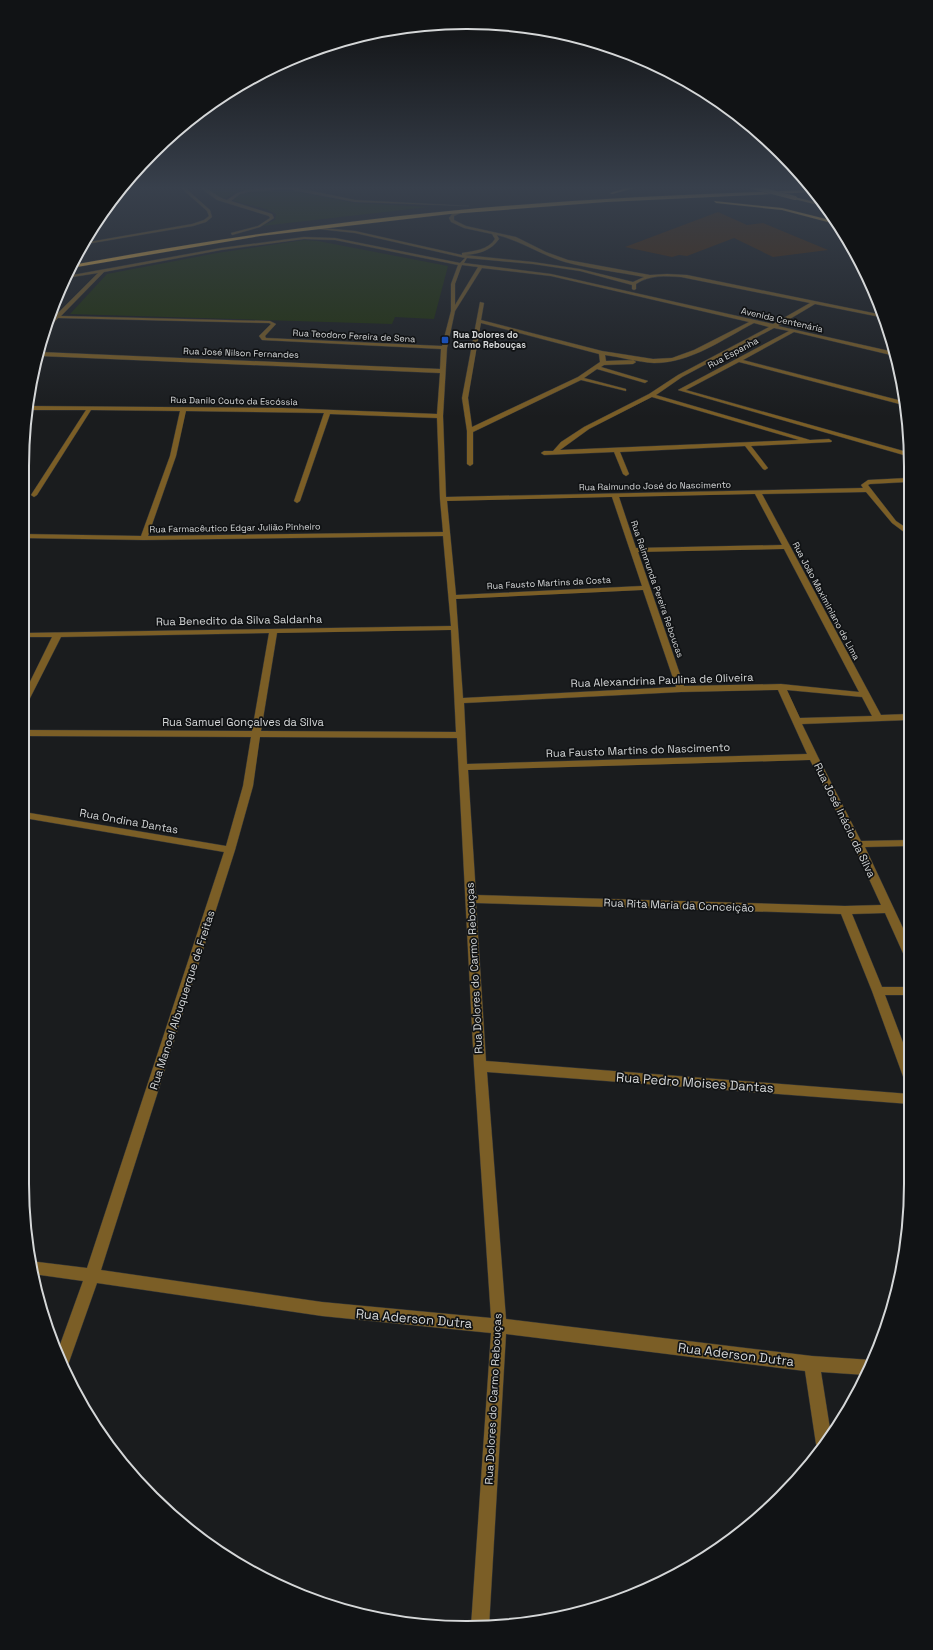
<svg xmlns="http://www.w3.org/2000/svg" width="933" height="1650" font-family="'Space Grotesk',sans-serif">
<rect width="100%" height="100%" fill="#1a1c1e"/>
<g fill="#203109">
<polygon points="204,186 273,187 240,191 223,199"/>
<path d="M284 189 355 203 429 207 262 226 275 220 276 214 266 209 234 201V200C243 187 270 190 284 189Z"/>
<polygon points="304,240 318,241 448,266 434,319 395,317 392,324 70,314 107,274 217,253"/>
</g>
<polygon fill="#4b2501" points="718,212 747,225 763,223 828,250 773,257 734,238 687,256 679,255 672,257 625,247"/>
<g fill="none" stroke-linecap="round" stroke-linejoin="round">
<defs>
<g id="minor">
<polygon points="179,186 183,186 210,210 212,217 206,222 193,226 81,245 83,243 192,224 204,220 209,216 207,211"/>
<path d="M198 186C208 186 217 198 227 200L237 193 246 190 288 186 355 200 469 206 355 202 287 189 247 192 240 194 231 201 272 214 274 218 260 227 232 235 231 233 258 226 270 218 269 216 217 200Z"/>
<path d="M462 210 463 212 454 216V220L466 226 516 237 546 252 568 260 650 275 667 274 687 275 883 315 885 318 815 304 778 326 894 352 895 356 794 332 743 360 906 402 907 406 739 362 686 390 907 452V456L678 390 789 331 774 328 682 377 656 395 810 440 829 439 832 441 831 442 751 446 768 468 765 470 763 469 745 446 620 452 629 474 626 476 623 474 614 452 544 455 541 453 544 451H553L561 442 584 427 649 394 678 375 769 327 754 323C723 339 691 363 654 363 637 362 621 357 605 355L606 361 633 360 636 362 633 364 604 365 601 367 648 381 645 383 597 369 584 378 626 389V391L581 380 473 432V464L470 466 467 464V431L462 398 480 302 484 303 481 320 602 351 653 359 672 358 694 350 749 322 551 276 482 268 455 311 447 348 443 416 446 497 863 488 861 485 868 480 907 478V482L870 484 868 485 896 521 908 529V535L892 523 866 492 762 494 881 715 908 714V720L802 724 818 757 861 841 909 840V846L865 847 909 941V957L905 956 903 953 885 913 852 914 882 987H909V995H885L910 1061V1084L906 1083 904 1079 872 991 841 914 476 903 486 1061 910 1094V1104L487 1072 506 1319 812 1356 872 1360 866 1375 821 1372 831 1435 820 1450 816 1444 805 1371 506 1334 489 1627 471 1626 491 1333 322 1316 97 1283 69 1362 66 1367 63 1369 57 1353 83 1281 33 1274 30 1261 87 1268 224 852 24 818V812L226 846 243 786 251 737 24 736V730L252 731 269 633 61 637 28 702 24 705V694L52 637H24V633L451 626 443 536 144 540 23 538V534L141 536 170 456 180 411 91 410 37 495 34 497 31 495 86 410H29V406L282 408 437 414 440 373 40 356V352L440 369 441 349 262 340 259 336 271 324 269 323 58 318 44 332 45 326 98 273 66 278 67 276 221 248 304 237 335 238 460 263 465 258 355 233 309 228 311 227 355 231 462 255V253C474 251 488 250 495 239L492 234 464 228 451 222 449 218 452 214ZM497 235C521 241 541 255 565 262 591 269 618 272 644 277L633 282 580 269 533 262 465 255C478 254 491 251 499 239ZM304 239 335 240 458 265 451 284V311L442 346 266 338 265 336 276 324 270 321 61 316 104 272 221 250ZM467 258 533 264 580 271 632 285V289L634 290 636 289V284C650 275 665 276 681 277L810 303 773 324 551 274 464 263ZM462 265 478 267 455 305V284ZM481 323 599 354 600 362 578 377 472 427 468 398ZM652 397 799 440 560 450 589 429ZM186 411 324 413 294 501 297 503 300 501 330 414 437 418 440 499 443 532 148 536 176 456ZM755 494 782 545 636 548 619 497ZM612 497 642 586 456 595 447 501ZM784 549 859 692 781 684 684 686 638 552ZM643 590 676 687 463 698 456 599ZM451 630 456 732 261 731 277 633ZM778 690 807 754 467 764 464 703 681 692ZM787 690 862 697 872 716 800 718ZM260 737 457 738 474 1066 491 1318 322 1302 101 1270 235 850 253 786ZM810 760 853 844 881 905 845 906 476 895 468 770Z"/>
</g>
<polygon id="major" points="794,197 824,204 826,207 794,199"/>
<g id="highway">
<polygon points="633,186 642,186 612,194 610,193"/>
<path d="M812 190 814 192 606 202 450 214 260 236 71 268 72 265C197 242 323 223 449 211 570 199 691 194 812 190Z"/>
<polygon points="714,201 782,208 838,222 839,225 782,210 716,203"/>
</g>
</defs>
<use href="#minor" stroke="#343638" stroke-width="1"/>
<use href="#major" stroke="#343638" stroke-width="1"/>
<use href="#highway" stroke="#343638" stroke-width="1"/>
<use href="#minor" fill="#7b5e26" fill-rule="evenodd"/>
<use href="#major" fill="#d5a346" fill-rule="evenodd"/>
<use href="#highway" fill="#fbbf4a" fill-rule="evenodd"/>
<defs>
<polyline id="major-bridge" points="749,186 795,198"/>
</defs>
<use href="#major-bridge" stroke="#343638" stroke-width="4.5" stroke-linecap="butt"/>
<use href="#major-bridge" stroke="#d5a346" stroke-width="4"/>
</g>
<linearGradient id="sky" x2="0" y2="1"><stop stop-color="#0e0f10"/><stop offset="0.45" stop-color="#38404c"/><stop offset="1" stop-color="#38404c" stop-opacity="0"/></linearGradient>
<rect width="933" height="417" fill="url(#sky)"/>
<rect fill="#1a4fb4" stroke="#111315" stroke-width="1.5" x="441" y="336" width="8" height="8" rx="2"/>
<g text-anchor="middle" stroke-width="3.5" stroke-linejoin="round" paint-order="stroke">
<g font-size="9" fill="#d5d7d8" stroke="#111315">
<text transform="translate(782 320) rotate(13)" y="3">Avenida Centenária</text>
<text transform="translate(354 336) rotate(3)" y="3">Rua Teodoro Fereira de Sena</text>
<text transform="translate(241 353) rotate(2)" y="3">Rua José Nilson Fernandes</text>
<text transform="translate(733 353) rotate(-28)" y="3">Rua Espanha</text>
<text transform="translate(234 401) rotate(1)" y="3">Rua Danilo Couto da Escóssia</text>
<text transform="translate(655 486) rotate(-1)" y="3">Rua Raimundo José do Nascimento</text>
<text transform="translate(235 528) rotate(-1)" y="3">Rua Farmacêutico Edgar Julião Pinheiro</text>
<text transform="translate(549 583) rotate(-3)" y="3">Rua Fausto Martins da Costa</text>
<text transform="translate(657 589) rotate(71)" y="3">Rua Raimnunda Pereira Reboucas</text>
<text transform="translate(826 601) rotate(62)" y="3">Rua João Maximiniano de Lima</text>
</g>
<g font-size="9" font-weight="bold" fill="#d5d7d8" stroke="#111315" text-anchor="start">
<text x="453" y="338">Rua Dolores do<tspan x="453" dy="10">Carmo Rebouças</tspan></text>
</g>
<g font-size="11" fill="#d5d7d8" stroke="#111315">
<text transform="translate(239 620) rotate(-1)" y="4">Rua Benedito da Silva Saldanha</text>
<text transform="translate(662 680) rotate(-2)" y="4">Rua Alexandrina Paulina de Oliveira</text>
<text x="243" y="726">Rua Samuel Gonçalves da Silva</text>
<text transform="translate(638 750) rotate(-2)" y="4">Rua Fausto Martins do Nascimento</text>
<text transform="translate(845 820) rotate(64)" y="4">Rua José Inácio da Silva</text>
<text transform="translate(129 821) rotate(10)" y="4">Rua Ondina Dantas</text>
<text transform="translate(679 905) rotate(2)" y="4">Rua Rita Maria da Conceição</text>
<text transform="translate(474 968) rotate(-93)" y="4">Rua Dolores do Carmo Rebouças</text>
<text transform="translate(182 1000) rotate(-72)" y="4">Rua Manoel Albuquerque de Freitas</text>
<text transform="translate(493 1399) rotate(-87)" y="4">Rua Dolores do Carmo Rebouças</text>
</g>
<g font-size="13" fill="#d5d7d8" stroke="#111315">
<text transform="translate(695 1082) rotate(4)" y="5">Rua Pedro Moises Dantas</text>
<text transform="translate(414 1318) rotate(5)" y="5">Rua Aderson Dutra</text>
<text transform="translate(736 1354) rotate(7)" y="5">Rua Aderson Dutra</text>
</g>
</g>
<path d="M0 0H933V1650H0ZM466 29H467A437 437 0 0 1 904 466V1184A437 437 0 0 1 467 1621H466A437 437 0 0 1 29 1184V466A437 437 0 0 1 466 29Z" fill="#111315" fill-rule="evenodd"/>
<path fill="none" stroke="#d5d7d8" stroke-width="2" d="M466 29H467A437 437 0 0 1 904 466V1184A437 437 0 0 1 467 1621H466A437 437 0 0 1 29 1184V466A437 437 0 0 1 466 29Z"/>
</svg>
